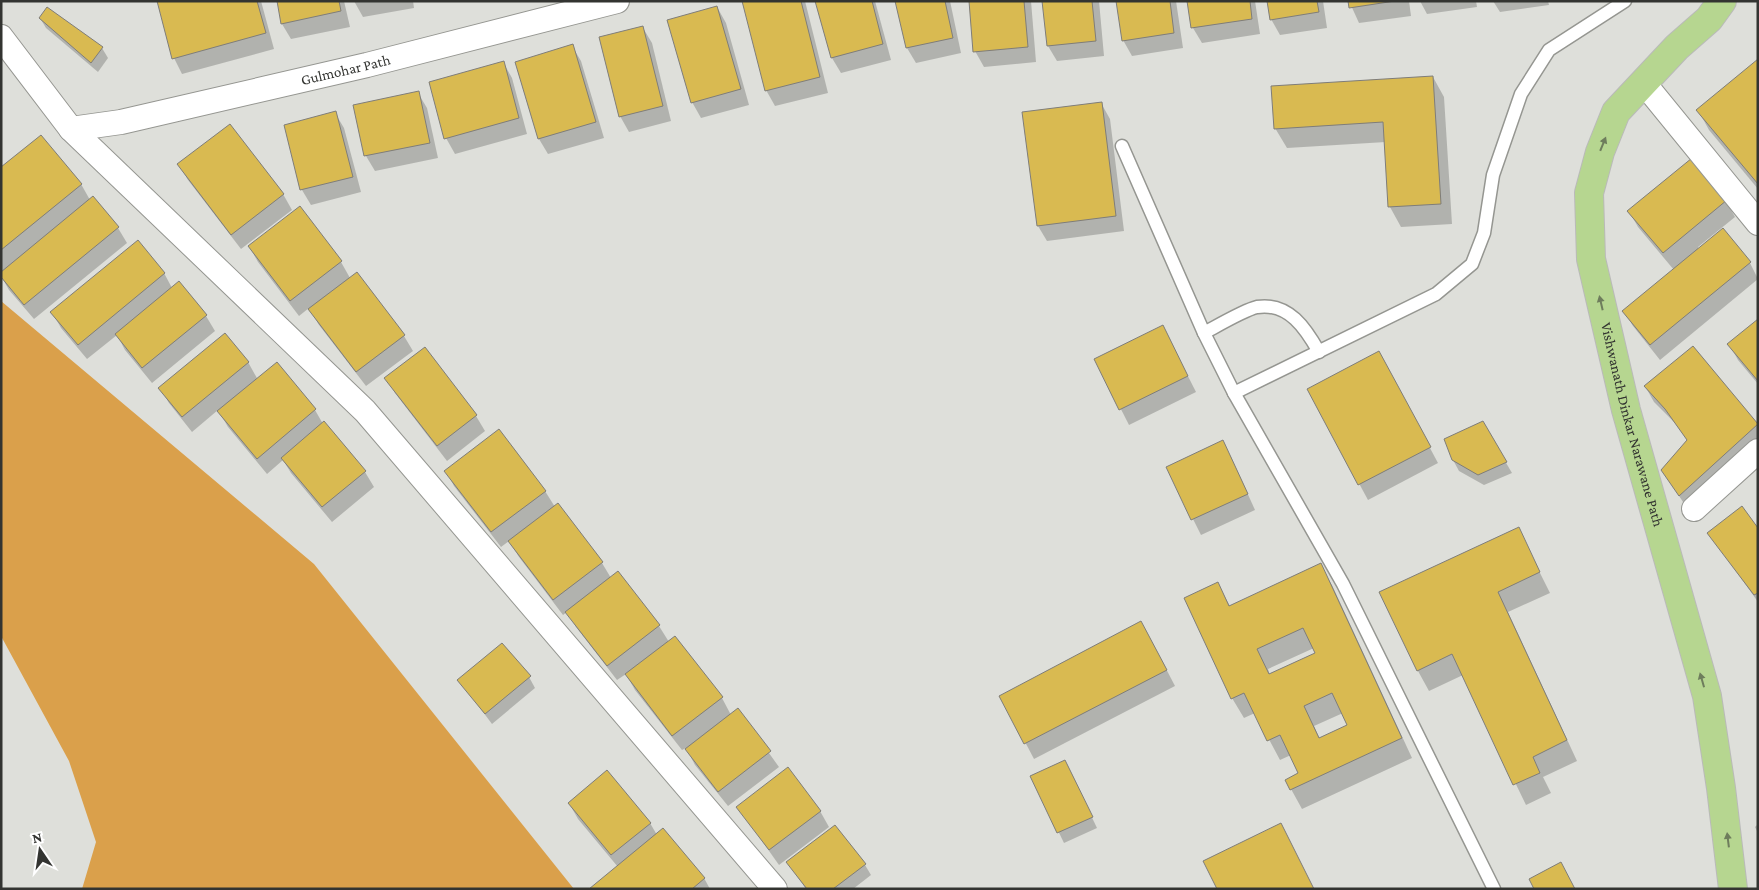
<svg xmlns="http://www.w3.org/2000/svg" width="1759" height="890" font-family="'Crimson Pro',serif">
<rect width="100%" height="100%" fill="#dedfda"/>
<polygon fill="#daa04b" points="1,301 314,564 574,889 82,889 96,842 69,761 1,636"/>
<g fill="#0003" fill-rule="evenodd">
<polygon points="158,1 261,1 274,49 182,74 174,58"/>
<polygon points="278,1 344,1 350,27 291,39 282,24"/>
<polygon points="354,1 413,1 414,8 363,17"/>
<polygon points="744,1 805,1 828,93 775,106 766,90"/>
<polygon points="817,1 875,1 891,60 841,73 832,58"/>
<polygon points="897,1 950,1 961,53 916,63 907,48"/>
<polygon points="970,1 1031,1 1036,62 984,67 975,51"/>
<polygon points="1043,1 1099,1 1104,56 1057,61 1048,46"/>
<polygon points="1118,1 1176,1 1183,48 1132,56 1123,40"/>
<polygon points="1188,1 1255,1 1260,34 1202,43 1193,28"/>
<polygon points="1268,1 1323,1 1327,28 1280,35 1271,19"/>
<polygon points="1349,1 1409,1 1411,16 1359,23"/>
<polygon points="1420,1 1476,1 1477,7 1427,14"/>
<polygon points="1493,1 1548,1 1549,5 1500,12"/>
<polygon points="717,7 726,23 749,105 701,118 692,102"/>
<polygon points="40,18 102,48 108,58 98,72 46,28"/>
<polygon points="643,28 652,43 671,121 629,132 620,116"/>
<polygon points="572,46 581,61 604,138 548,154 539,139 516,63"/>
<polygon points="1758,61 1758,189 1709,130 1698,110"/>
<polygon points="503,62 512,78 527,134 455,154 446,138"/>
<polygon points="1433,77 1444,97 1452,224 1401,227 1390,207 1386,142 1287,148 1275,128"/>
<polygon points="418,93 427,108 438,158 375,171 366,156 355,106"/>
<polygon points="1101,103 1110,119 1124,231 1047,241 1038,226"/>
<polygon points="335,113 344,128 361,192 311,205 302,190 285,126"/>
<polygon points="179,165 283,194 292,210 241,249 188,180"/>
<polygon points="1,169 81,184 90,200 118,228 127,243 34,319 9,290 1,276"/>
<polygon points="1726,201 1735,217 1698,247 1699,249 1723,230 1750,263 1758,279 1660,360 1633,326 1624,311 1674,270 1638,227 1629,211"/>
<polygon points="249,246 341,262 350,278 404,336 413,351 366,386 319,325 309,308 299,316 258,262"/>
<polygon points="164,273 172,288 206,316 215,331 152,383 125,350 117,335 87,359 61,328 52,312"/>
<polygon points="1758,321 1758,384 1738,360 1729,344"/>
<polygon points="1163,327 1196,392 1129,425 1096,360"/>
<polygon points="248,362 258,380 277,364 315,410 323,424 365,472 374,487 332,522 291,473 283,460 267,474 228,427 218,410 192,432 169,403 160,388"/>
<polygon points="1387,368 1438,463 1368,500 1308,389"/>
<polygon points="386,378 476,416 485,431 447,461 395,393"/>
<polygon points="1645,386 1758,426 1758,447 1689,511 1662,470 1688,441 1676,424 1654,402"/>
<polygon points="1482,422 1512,473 1484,485 1459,471 1453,460"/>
<polygon points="1231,457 1255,510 1201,535 1167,467"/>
<polygon points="446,471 545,491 555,507 558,505 602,563 611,578 618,573 659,626 669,642 675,637 722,698 731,715 738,710 779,767 728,806 695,765 686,748 682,750 635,690 626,674 617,680 576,627 567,612 563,615 519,557 509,541 501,547 454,486"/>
<polygon points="1518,529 1550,593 1508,612 1577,761 1543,777 1551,793 1526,805 1463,675 1429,691 1418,671"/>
<polygon points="1758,530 1758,602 1709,533"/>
<path d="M1320 565 1332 585 1412 758 1302 809 1291 789 1300 774 1291 755 1280 760 1255 713 1244 718 1232 698 1218 584 1230 606ZM1314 648 1317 654 1270 675 1268 669ZM1343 713 1349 726 1320 739 1314 726Z"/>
<polygon points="1150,638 1175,686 1034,759 1001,696"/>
<polygon points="529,677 535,688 492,724 459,680"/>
<polygon points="1065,761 1097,828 1064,843 1032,777"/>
<polygon points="569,803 650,823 657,835 704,878 710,889 591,889 618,867 578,819"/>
<polygon points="738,807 820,811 829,827 779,865"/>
<polygon points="1758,824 1758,833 1755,827"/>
<polygon points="788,863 865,865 871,875 853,889 806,889"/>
</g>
<g fill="#d9ba51" stroke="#7f7d79" fill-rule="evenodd">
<polygon points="157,1 257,1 266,33 172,59"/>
<polygon points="277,1 339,1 341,11 281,24"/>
<polygon points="742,1 801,1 820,77 765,91"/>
<polygon points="815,1 872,1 883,44 831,58"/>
<polygon points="895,1 945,1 953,38 906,48"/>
<polygon points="969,1 1024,1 1028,47 973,52"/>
<polygon points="1042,1 1092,1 1096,41 1047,46"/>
<polygon points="1116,1 1170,1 1174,33 1122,41"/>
<polygon points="1187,1 1250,1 1252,19 1191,28"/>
<polygon points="1267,1 1317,1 1319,12 1270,20"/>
<polygon points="1348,1 1395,1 1349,8"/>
<polygon points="717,6 741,89 691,103 667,20"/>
<polygon points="47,7 103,47 91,63 39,18"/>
<polygon points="643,26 663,106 619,117 599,37"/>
<polygon points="573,44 596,122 538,139 515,62"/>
<polygon points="1758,59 1758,184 1696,110"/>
<polygon points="504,61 519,118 444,139 429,82"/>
<polygon points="1433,76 1441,204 1388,207 1383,122 1274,129 1271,86"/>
<polygon points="419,91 430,143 364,156 353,105"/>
<polygon points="1102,102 1116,216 1037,226 1022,112"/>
<polygon points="336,111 353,177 300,190 284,125"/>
<polygon points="230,124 284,194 231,235 177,164"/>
<polygon points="41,135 82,184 1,250 1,167"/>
<polygon points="1692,158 1727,200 1663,253 1627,211"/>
<polygon points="93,196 119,227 24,305 1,277 1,272"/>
<polygon points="300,206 342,261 290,301 248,246"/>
<polygon points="1723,228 1751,262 1650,345 1622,311"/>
<polygon points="138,240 165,273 78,345 50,312"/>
<polygon points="357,272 405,335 356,372 308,309"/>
<polygon points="179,281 207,315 142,368 115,334"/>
<polygon points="1758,319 1758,381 1727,344"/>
<polygon points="1163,325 1188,376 1119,410 1094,359"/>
<polygon points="225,333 249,362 182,417 158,388"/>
<polygon points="1693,346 1758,424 1679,496 1661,470 1687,440 1665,409 1644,386"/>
<polygon points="425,347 477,415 437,446 384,378"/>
<polygon points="1379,351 1431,447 1358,485 1307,389"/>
<polygon points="277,362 316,409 257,459 217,411"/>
<polygon points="324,421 366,471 322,507 281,458"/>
<polygon points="1483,421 1507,462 1478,475 1452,460 1444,439"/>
<polygon points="499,429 546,491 491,532 444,471"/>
<polygon points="1223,440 1248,494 1191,520 1166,467"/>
<polygon points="558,503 603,562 553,600 508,541"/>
<polygon points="1742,506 1758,528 1758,593 1754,595 1707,533"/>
<polygon points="1519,527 1540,572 1498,592 1567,740 1533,757 1540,773 1513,785 1452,654 1417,671 1379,592"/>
<path d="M1321 563 1402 738 1290 790 1285 780 1298 773 1280 735 1267 741 1244 693 1231 699 1184 598 1218 582 1229 606ZM1303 628 1315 653 1269 674 1257 649ZM1332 693 1347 725 1319 738 1304 706Z"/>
<polygon points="618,571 660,625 607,666 565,612"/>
<polygon points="1141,621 1167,670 1024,744 999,696"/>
<polygon points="675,636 723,697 672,736 625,674"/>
<polygon points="502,643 531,676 485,714 457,680"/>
<polygon points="738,708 771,751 718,792 685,749"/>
<polygon points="1065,760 1093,817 1057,833 1030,776"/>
<polygon points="788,767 821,811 769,850 736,807"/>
<polygon points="607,770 651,823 611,855 568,803"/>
<polygon points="1281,823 1314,889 1217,889 1203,861"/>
<polygon points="835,825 866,864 833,889 807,889 786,862"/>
<polygon points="663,828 705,878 692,889 589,889"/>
<polygon points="1561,862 1575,889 1534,889 1529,879"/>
</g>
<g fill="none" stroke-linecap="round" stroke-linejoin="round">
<defs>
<g id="service">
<polyline points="1122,146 1204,333 1234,393 1343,584 1494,889"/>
<path d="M1204 333C1217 326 1244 310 1257 307 1289 302 1306 329 1319 352"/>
<polyline points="1234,393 1436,294 1472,264 1484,233 1493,175 1521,94 1549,50 1625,1"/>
</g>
<g id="minor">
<polyline points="1,37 71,129 365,411 775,889"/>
<polyline points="1643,82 1758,223"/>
<path id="s1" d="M71 129 121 122 367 65 617 1"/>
<polyline points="1694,509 1758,451"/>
</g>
<g id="primary">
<path id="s2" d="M1722 1 1709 19 1677 47 1616 112 1600 152 1589 193 1591 259 1626 410 1707 696 1721 788 1733 889"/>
</g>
</defs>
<use href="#service" stroke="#959691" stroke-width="15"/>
<use href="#minor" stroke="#959691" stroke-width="26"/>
<use href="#primary" stroke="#babab9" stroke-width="30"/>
<use href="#service" stroke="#fff" stroke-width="12"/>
<use href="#minor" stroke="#fff" stroke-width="24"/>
<use href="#primary" stroke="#b6d690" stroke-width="28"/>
</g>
<defs><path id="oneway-solid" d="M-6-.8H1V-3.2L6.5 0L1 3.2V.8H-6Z" transform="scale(1.25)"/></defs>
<g fill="#6e7d5c">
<use href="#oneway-solid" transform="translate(1603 144) rotate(-68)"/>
<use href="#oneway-solid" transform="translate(1601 303) rotate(-103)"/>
<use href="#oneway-solid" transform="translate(1702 680) rotate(-106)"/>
<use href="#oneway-solid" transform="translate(1728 840) rotate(-97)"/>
</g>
<g text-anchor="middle" stroke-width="4" stroke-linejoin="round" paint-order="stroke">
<g font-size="15" fill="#333431" stroke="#fff">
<text dy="5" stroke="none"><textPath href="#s1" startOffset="281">Gulmohar Path</textPath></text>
<text dy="5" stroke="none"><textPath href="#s2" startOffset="476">Vishwanath Dinkar Narawane Path</textPath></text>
</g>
</g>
<rect width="1759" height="890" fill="none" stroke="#333431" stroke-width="5"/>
<g transform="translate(40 850) rotate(347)" stroke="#ffffff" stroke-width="4" paint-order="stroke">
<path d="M0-4L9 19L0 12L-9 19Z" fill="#333431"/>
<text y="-8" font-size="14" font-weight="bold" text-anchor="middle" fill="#333431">N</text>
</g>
</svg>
